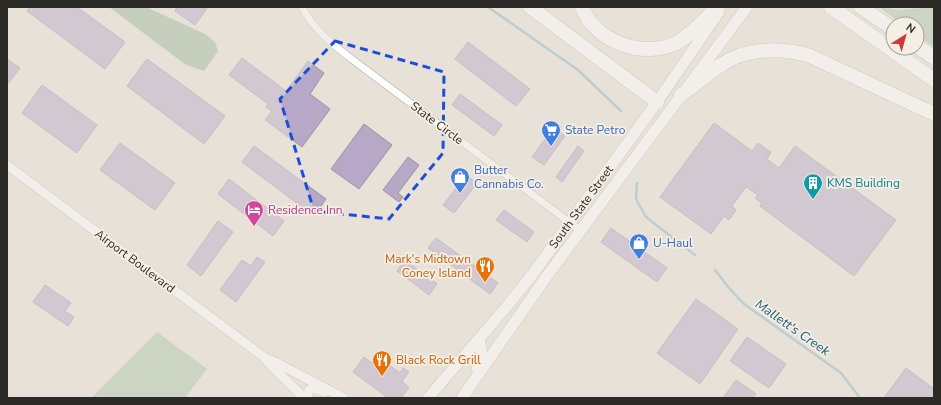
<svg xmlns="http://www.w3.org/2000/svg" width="941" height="405" font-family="'Nunito Sans',sans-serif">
<rect width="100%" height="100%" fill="#e8e1d8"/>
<g fill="#aac3ac">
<polygon points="879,7 897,10 934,7 934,47 917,35 917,24 902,24"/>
<polygon points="157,332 207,369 185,398 91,398"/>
</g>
<polygon fill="#9db89e" points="109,7 146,7 205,34 215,42 218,51 204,71 186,65"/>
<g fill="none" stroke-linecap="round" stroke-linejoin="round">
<g stroke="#8db3c3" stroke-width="2.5">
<polyline points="488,7 578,70 621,111"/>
<polyline points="637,183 636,199 646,217 695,255"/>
<polyline points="715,270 729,288 744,304 841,373 860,398"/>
</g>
</g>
<g fill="#b7a8c8" stroke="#9a959f">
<polygon points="30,7 77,7 125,42 105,69 27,11"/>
<polygon points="177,7 208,7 195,25 175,11"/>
<polygon points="468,42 530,89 516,106 455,59"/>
<polygon points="242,58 286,91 308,61 324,73 310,94 330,109 302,147 265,120 272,111 266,107 268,104 229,75"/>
<polygon points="7,59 20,68 7,85"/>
<polygon points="147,59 225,116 204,144 127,86"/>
<polygon points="42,85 97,125 77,153 22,113"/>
<polygon points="460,94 502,125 494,136 452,105"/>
<polygon points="714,123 752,151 758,143 771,152 767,159 779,168 795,146 896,220 854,276 760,206 762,203 755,198 758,195 746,187 732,206 736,210 729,220 724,216 711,234 660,197"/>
<polygon points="364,124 392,145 359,189 331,169"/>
<polygon points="553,128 565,136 544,165 532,157"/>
<polygon points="120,143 175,183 155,210 100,170"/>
<polygon points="254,146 326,199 314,216 242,162"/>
<polygon points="578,146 584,151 562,182 556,177"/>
<polygon points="408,157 419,165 398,193 403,197 399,202 383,190"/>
<polygon points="466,175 477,183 454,213 443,205"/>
<polygon points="229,179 284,221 273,236 218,194"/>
<polygon points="504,210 534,232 527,242 496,220"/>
<polygon points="218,221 233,232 201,276 187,265"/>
<polygon points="611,228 667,268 657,282 601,242"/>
<polygon points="436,238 498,283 490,294 428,248"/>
<polygon points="257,257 265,262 236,302 220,290 242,260 251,266"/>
<polygon points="405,260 437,284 429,295 397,271"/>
<polygon points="45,285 71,303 65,311 74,317 68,326 33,302"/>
<polygon points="696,299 738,329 700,384 657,353"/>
<polygon points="747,337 786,364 769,388 730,361"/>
<polygon points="377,356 400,373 403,368 409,372 402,381 409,388 401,398 388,398 353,372 364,357 372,363"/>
<polygon points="906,368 934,389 934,398 884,398"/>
<polygon points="736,380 756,394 753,398 723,398"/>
</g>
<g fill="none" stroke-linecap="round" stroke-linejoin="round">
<defs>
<path id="minor" d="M302 7C314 30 333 45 353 60L581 231"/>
<g id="tertiary">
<path d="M7 165 264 357C275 372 291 383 304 398"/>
<polyline points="265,358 273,361 344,398"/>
<polyline points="307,398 309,390 314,388 324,392"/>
</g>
<g id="secondary">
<polyline points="477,369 482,355 479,339"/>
<polyline points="428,398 507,306 532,275 657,102 719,12"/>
<polyline points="462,398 544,280 747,7"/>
</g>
<g id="motorway">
<polyline points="530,7 657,102"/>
<path d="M582 7C595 42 643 59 676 43 693 34 704 20 718 7"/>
<polyline points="831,7 934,80"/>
<polyline points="861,7 893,29"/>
<polyline points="917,46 934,58"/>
<path d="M681 95C695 85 707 74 721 65 747 47 779 48 808 55L934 114"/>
</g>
</defs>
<use href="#minor" stroke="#b3aca4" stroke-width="8"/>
<use href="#tertiary" stroke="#b3aca4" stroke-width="10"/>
<use href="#secondary" stroke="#b3aca4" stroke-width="12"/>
<use href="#motorway" stroke="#b3aca4" stroke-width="15"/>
<use href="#minor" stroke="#fff" stroke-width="7"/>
<use href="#tertiary" stroke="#fff" stroke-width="9"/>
<use href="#secondary" stroke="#fff" stroke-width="11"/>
<use href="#motorway" stroke="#fff" stroke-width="14"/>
</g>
<path d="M0 0H941V405H0ZM335 41 444 72 443 153 389 219 314 211 280 99Z" fill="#e8e1d8" fill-opacity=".55" fill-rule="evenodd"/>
<path fill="none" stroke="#1d4ed8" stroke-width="3" stroke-dasharray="8 5" stroke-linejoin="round" d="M335 41 444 72 443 153 389 219 314 211 280 99Z"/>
<defs>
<symbol id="supermarket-pin" viewBox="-11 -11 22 30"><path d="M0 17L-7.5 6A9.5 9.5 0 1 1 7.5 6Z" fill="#3f7fe0" stroke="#f5eee5"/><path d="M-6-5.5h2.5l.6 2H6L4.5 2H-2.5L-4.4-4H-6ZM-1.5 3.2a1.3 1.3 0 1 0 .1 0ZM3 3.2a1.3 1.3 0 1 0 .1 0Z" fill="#fff"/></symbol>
<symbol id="shop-pin" viewBox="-11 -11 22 30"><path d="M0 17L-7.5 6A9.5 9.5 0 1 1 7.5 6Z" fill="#3f7fe0" stroke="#f5eee5"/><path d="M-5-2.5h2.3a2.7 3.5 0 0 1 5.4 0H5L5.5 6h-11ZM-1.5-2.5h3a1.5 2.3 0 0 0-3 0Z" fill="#fff"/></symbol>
<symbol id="building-pin" viewBox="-11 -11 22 30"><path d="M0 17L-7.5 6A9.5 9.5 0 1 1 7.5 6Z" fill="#0f9aa8" stroke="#f5eee5"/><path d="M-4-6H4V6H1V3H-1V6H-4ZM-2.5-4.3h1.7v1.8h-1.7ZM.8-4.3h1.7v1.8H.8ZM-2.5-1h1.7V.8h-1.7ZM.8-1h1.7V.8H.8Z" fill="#fff"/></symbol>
<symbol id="hotel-pin" viewBox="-11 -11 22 30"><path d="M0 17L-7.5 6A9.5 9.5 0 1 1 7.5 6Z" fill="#d1479c" stroke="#f5eee5"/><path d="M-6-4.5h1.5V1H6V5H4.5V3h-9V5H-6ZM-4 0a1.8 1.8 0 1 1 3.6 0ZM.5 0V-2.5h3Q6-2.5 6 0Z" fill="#fff"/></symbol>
<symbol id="restaurant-pin" viewBox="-11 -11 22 30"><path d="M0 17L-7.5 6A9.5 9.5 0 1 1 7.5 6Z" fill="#e8710a" stroke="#f5eee5"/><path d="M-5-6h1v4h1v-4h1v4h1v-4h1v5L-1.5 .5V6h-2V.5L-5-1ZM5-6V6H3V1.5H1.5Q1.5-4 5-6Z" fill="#fff"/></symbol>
</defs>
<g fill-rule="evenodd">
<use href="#supermarket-pin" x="540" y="119" width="22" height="30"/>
<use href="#shop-pin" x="449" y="166" width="22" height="30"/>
<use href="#building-pin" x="802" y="172" width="22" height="30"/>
<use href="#hotel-pin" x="243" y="199" width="22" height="30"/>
<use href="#shop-pin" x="628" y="232" width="22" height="30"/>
<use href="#restaurant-pin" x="474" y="255" width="22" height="30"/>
<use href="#restaurant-pin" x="371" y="349" width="22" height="30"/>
</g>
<g text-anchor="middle" stroke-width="3.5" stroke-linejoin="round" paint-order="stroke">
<g font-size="12" fill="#2c2a26" stroke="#f5eee5">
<text transform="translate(437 123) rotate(37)" y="4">State Circle</text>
<text transform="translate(581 207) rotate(-54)" y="4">South State Street</text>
<text transform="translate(135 261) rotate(37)" y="4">Airport Boulevard</text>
</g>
<g font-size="12" fill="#366cbe" stroke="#f5eee5" text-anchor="start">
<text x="565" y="134">State Petro</text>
<text x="474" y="174">Butter<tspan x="474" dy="14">Cannabis Co.</tspan></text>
<text x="653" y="247">U-Haul</text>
</g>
<g font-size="12" fill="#0d838f" stroke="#f5eee5" text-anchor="start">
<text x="827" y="187">KMS Building</text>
</g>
<g font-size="12" fill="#b23c85" stroke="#f5eee5" text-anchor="start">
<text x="268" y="214">Residence Inn</text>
</g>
<g font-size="12" fill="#c56008" stroke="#f5eee5" text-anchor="end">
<text x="471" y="263">Mark's Midtown<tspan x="471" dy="14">Coney Island</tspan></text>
<text x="396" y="364" text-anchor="start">Black Rock Grill</text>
</g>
<g font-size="13" font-style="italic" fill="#185f77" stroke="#f5eee5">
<text transform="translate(793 327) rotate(35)" y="5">Mallett's Creek</text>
</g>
</g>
<rect width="941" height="405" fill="none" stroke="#2c2a26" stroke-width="16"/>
<g transform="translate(905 36) rotate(37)"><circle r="19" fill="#f5eee5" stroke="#a5a099"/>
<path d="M0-3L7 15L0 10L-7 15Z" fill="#c93b34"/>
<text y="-6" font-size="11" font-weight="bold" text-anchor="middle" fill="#2c2a26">N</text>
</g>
</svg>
